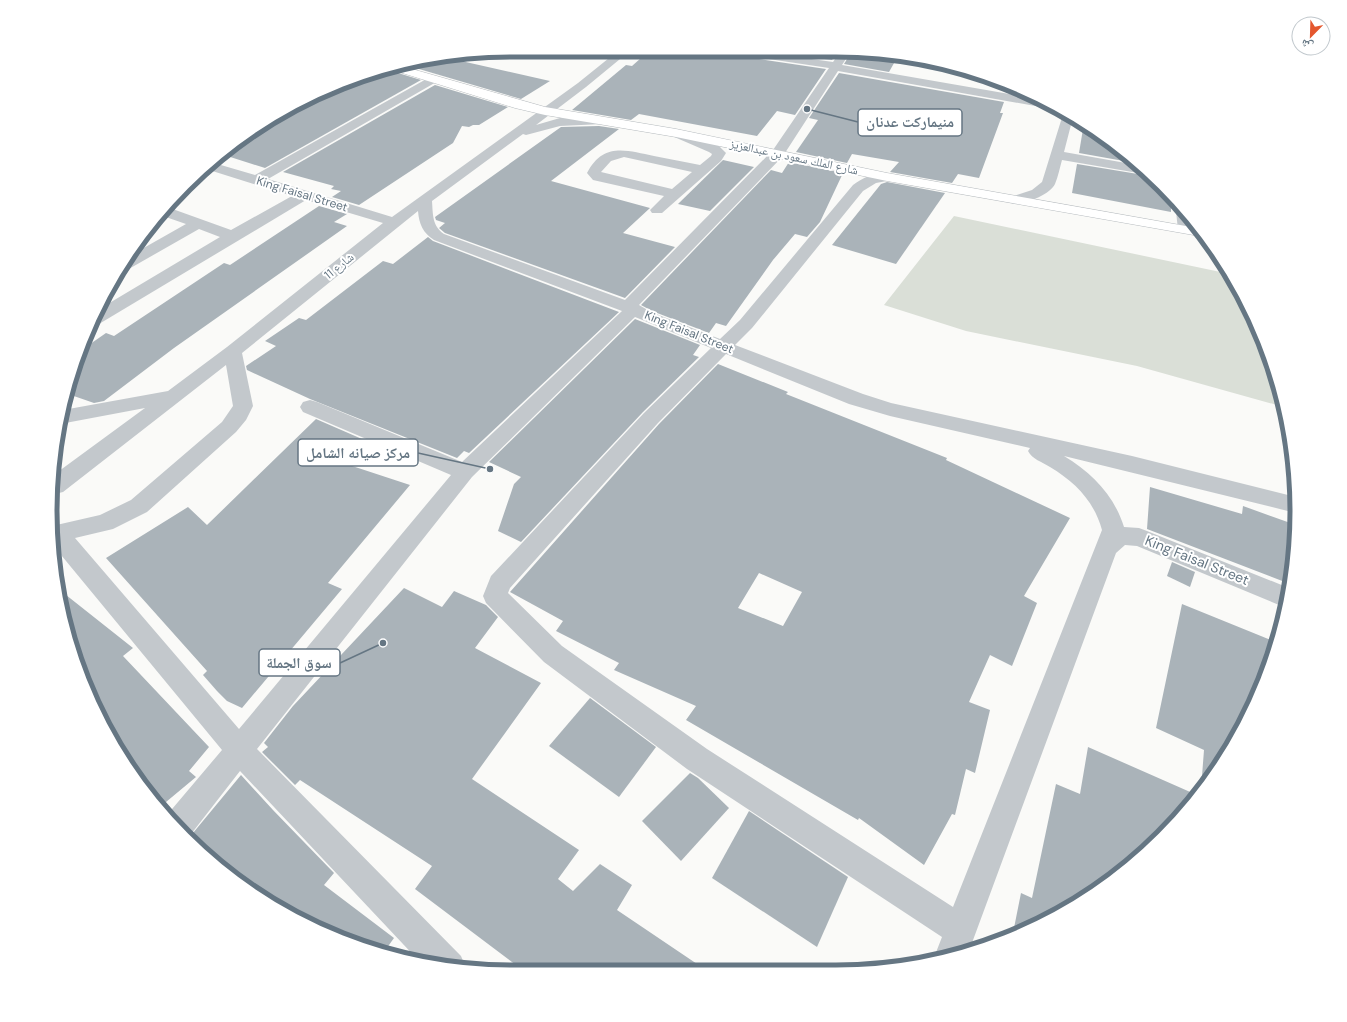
<svg xmlns="http://www.w3.org/2000/svg" width="1347" height="1022" font-family="'DM Sans','Noto Naskh Arabic',sans-serif">
<rect width="100%" height="100%" fill="#fafaf8"/>
<polygon fill="#dadfd7" points="954,216 1230,274 1262,334 1284,407 1137,366 966,331 884,305"/>
<g fill="#aab3b9" fill-rule="evenodd">
<polygon points="650,50 706,51 826,69 795,115 777,111 757,136 639,114 631,120 572,110 626,65 632,66"/>
<polygon points="763,51 839,51 832,60"/>
<polygon points="852,51 861,51 898,56 889,72 844,64"/>
<polygon points="448,58 550,81 521,99 402,64"/>
<polygon points="385,69 421,80 265,168 224,155 280,112"/>
<polygon points="839,73 1004,102 1000,113 1003,113 979,178 958,174 952,183 890,172 899,162 852,154 847,163 796,152 818,120 809,118"/>
<polygon points="435,85 508,107 479,125 473,125 469,127 462,126 453,143 359,205 332,197 341,191 331,189 334,186 283,172"/>
<polygon points="1084,123 1092,128 1135,163 1079,153"/>
<polygon points="599,126 619,129 551,181 650,208 623,233 675,247 625,298 445,233 439,228 445,223 436,220 435,217 561,127"/>
<polygon points="723,160 754,167 710,211 678,204"/>
<polygon points="789,162 843,173 820,222 807,237 795,234 773,260 726,326 716,323 709,333 652,311 641,305 771,170 782,173"/>
<polygon points="1077,164 1144,175 1149,174 1162,185 1171,196 1171,212 1072,193"/>
<polygon points="887,182 945,193 896,264 832,245 881,184"/>
<polygon points="319,206 347,214 334,222 347,226 174,348 104,401 94,403 68,394 83,349 106,333 114,336 224,263 230,265"/>
<polygon points="428,237 433,241 619,312 469,453 464,451 457,458 310,399 247,370 246,366 276,346 265,341 299,318 306,320 383,261 393,264"/>
<polygon points="635,319 700,345 693,355 699,357 643,412 521,542 498,531 514,484 521,477 489,462"/>
<path d="M718 364 788 392 786 394 947 458 946 460 1070 518 1024 596 1037 603 1012 666 990 655 969 702 990 710 975 773 966 769 955 815 952 814 924 865 859 818 858 820 686 720 696 706 614 670 619 663 556 631 563 621 510 592 659 424ZM759 573 802 592 783 626 738 608Z"/>
<polygon points="316,419 362,439 340,462 410,485 328,583 342,589 242,708 227,701 217,691 203,675 207,671 106,558 188,507 207,525"/>
<polygon points="1150,487 1242,514 1243,506 1296,525 1290,584 1147,529"/>
<polygon points="1172,562 1195,572 1190,587 1167,576"/>
<polygon points="404,588 442,607 454,591 486,605 498,617 475,648 541,683 472,779 579,850 558,879 573,891 600,864 632,885 617,910 703,968 520,968 415,889 432,866 300,780 295,785 262,752 268,747 264,743 293,706"/>
<polygon points="61,591 133,648 123,656 209,747 189,771 196,777 160,807 128,767 75,659"/>
<polygon points="1182,604 1276,642 1262,687 1219,767 1201,789 1204,750 1156,728"/>
<polygon points="590,698 656,747 619,797 549,746"/>
<polygon points="1088,747 1197,795 1162,837 1093,894 1013,933 1021,893 1032,898 1056,784 1080,794"/>
<polygon points="690,773 698,778 729,808 681,861 642,821"/>
<polygon points="241,775 273,810 334,873 324,885 394,938 384,952 363,948 280,910 188,839"/>
<polygon points="749,811 848,877 817,947 712,878"/>
</g>
<g fill="none" stroke-linecap="round" stroke-linejoin="round">
<defs>
<polygon id="major" points="398,65 545,107 676,129 887,173 1197,228 1205,237 887,181 676,137 545,115 515,108 386,68"/>
</defs>
<use href="#major" stroke="#b5babe" stroke-width="1"/>
<g fill="#c3c8cc" fill-rule="evenodd">
<path d="M619 50H631L586 87 536 125 560 118 598 117 602 118 604 121 602 124 560 126 526 135 523 134 432 201C433 214 432 226 444 234L625 300 773 150 829 68 735 54 731 53 730 51H754L833 62 841 51H851L842 65 1044 100 1057 107 1052 109 838 71 783 156 639 305 651 312 720 339 740 320 853 185C865 177 877 170 892 174L894 177 892 180 876 183 863 191 752 328 735 345 863 394 891 403 1132 456 1296 497V513L1064 456C1092 473 1114 495 1124 527L1139 528 1147 531 1289 588 1286 607 1279 605 1137 546 1125 545 1116 553 969 951 936 959 935 955 942 937 687 769 544 662 486 603 483 596 491 576 644 413 711 348 635 317 472 477 257 749 461 956 466 968H451L419 961 240 771 188 838 185 837 167 815 222 750 52 544V526L100 515 131 500 222 422 233 406 226 365 63 492 55 494V474L145 408 60 424 59 421 63 410 168 391 227 347 383 223 306 200 99 324 92 325 96 311 220 237 199 229 127 270 118 271 126 258 186 224 160 215 167 207 231 230 292 196 206 169 214 163 255 175 430 77H438L440 79 438 81 268 179 392 217 578 83ZM418 211C419 224 423 233 434 240L622 311 462 462 317 402 310 400 303 402 300 407 303 412 451 475 239 729 75 538 113 529 147 512 236 432 246 420 253 406 242 353ZM726 354 849 404 890 416 1030 448 1028 451C1032 459 1042 462 1050 467 1075 482 1094 501 1102 530L953 907 707 749 562 646 508 593 510 588 658 423Z"/>
<path d="M1064 111 1073 117 1064 152 1137 165 1148 173 1144 174 1062 160C1060 167 1058 177 1055 184 1050 195 1022 206 1011 203L1009 200 1011 197 1032 190 1042 182Z"/>
<path d="M676 129 719 146 726 153 721 161 662 213H652L650 210 664 196 593 180 587 173C603 142 626 150 654 156 669 159 685 162 700 165L711 156 712 154 709 152 672 136 670 133 672 130ZM624 157 692 172 672 189 601 172 611 161Z"/>
<polygon points="1180,207 1192,222 1194,230 1191,233 1181,233 1178,230 1176,211"/>
</g>
<use href="#major" fill="#fff" fill-rule="evenodd"/>
</g>
<g text-anchor="middle" stroke-width="4" stroke-linejoin="round" paint-order="stroke">
<g font-size="12" fill="#657683" stroke="#fff">
<text transform="translate(794 157) rotate(12)" y="4">شارع الملك سعود بن عبدالعزيز</text>
<text transform="translate(302 194) rotate(17)" y="4">King Faisal Street</text>
<text transform="translate(339 266) rotate(-39)" y="4">شارع 11</text>
<text transform="translate(689 332) rotate(22)" y="4">King Faisal Street</text>
</g>
<g font-size="14" fill="#657683" stroke="#fff">
<text transform="translate(1197 560) rotate(22)" y="5">King Faisal Street</text>
</g>
</g>
<path d="M0 0H1347V1022H0ZM511 57H836A454 454 0 0 1 1290 511V511A454 454 0 0 1 836 965H511A454 454 0 0 1 57 511V511A454 454 0 0 1 511 57Z" fill="#fff" fill-rule="evenodd"/>
<path fill="none" stroke="#657683" stroke-width="5" d="M511 57H836A454 454 0 0 1 1290 511V511A454 454 0 0 1 836 965H511A454 454 0 0 1 57 511V511A454 454 0 0 1 511 57Z"/>
<path fill="none" stroke="#657683" stroke-width="1.5" d="M807 109L858 122M490 469L418 453M383 643L340 663"/>
<g fill="#657683" stroke="#fff" stroke-width="1.5">
<circle cx="807" cy="109" r="4"/>
<circle cx="490" cy="469" r="4"/>
<circle cx="383" cy="643" r="4"/>
</g>
<g fill="#fff" stroke="#657683" stroke-width="1.5">
<rect x="858" y="109" width="104" height="27" rx="4"/>
<rect x="298" y="439" width="120" height="27" rx="4"/>
<rect x="259" y="649" width="81" height="27" rx="4"/>
</g>
<g font-size="15" text-anchor="middle" font-weight="bold" fill="#657683">
<text x="910" y="127">منيماركت عدنان</text>
<text x="358" y="458">مركز صيانه الشامل</text>
<text x="299" y="668">سوق الجملة</text>
</g>
<g transform="translate(1311 36) rotate(203)"><circle r="19" fill="#ffffff" stroke="#c1c8cd"/>
<path d="M0-3L7 15L0 10L-7 15Z" fill="#e4572e"/>
<text y="-6" font-size="11" font-weight="bold" text-anchor="middle" fill="#657683">ش</text>
</g>
</svg>
